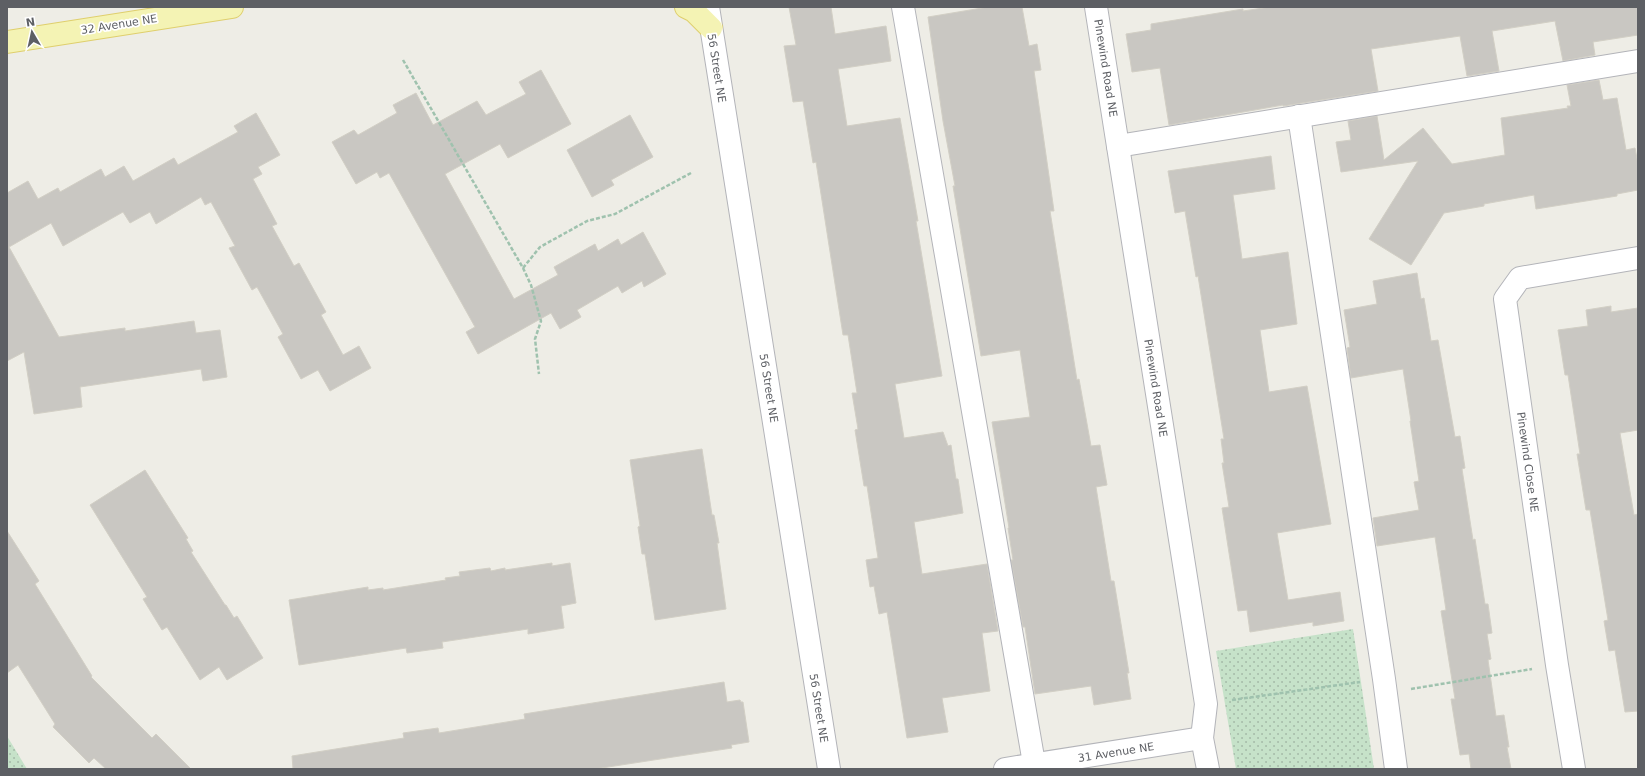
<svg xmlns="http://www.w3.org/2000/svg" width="1645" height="776" font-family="'DejaVu Sans',sans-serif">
<defs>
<pattern id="grass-dots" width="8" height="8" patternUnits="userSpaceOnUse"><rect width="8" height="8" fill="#c6e2c9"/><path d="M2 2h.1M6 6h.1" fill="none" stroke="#a4baa7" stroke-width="1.8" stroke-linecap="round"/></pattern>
</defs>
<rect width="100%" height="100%" fill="#eeede6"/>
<g fill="url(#grass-dots)">
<polygon points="1353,629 1374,769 1236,769 1216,651"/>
<polygon points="7,736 27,769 7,769"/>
</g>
<g fill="#c9c7c2" stroke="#d2cfc5">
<polygon points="789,7 831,7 835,34 886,26 891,61 838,69 847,126 900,118 913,192 918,221 916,221 942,376 895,384 904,438 943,432 948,446 951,445 956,479 958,479 963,513 914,522 922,574 987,564 998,631 982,633 990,691 942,698 948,732 907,738 887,612 879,614 874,586 870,587 866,560 878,558 867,486 864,486 855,430 858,429 852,393 857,393 848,335 843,335 816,162 813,163 803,101 793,102 784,46 796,45"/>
<polygon points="988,7 1022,7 1029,46 1037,44 1041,70 1034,71 1054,211 1050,211 1077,380 1079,379 1091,446 1100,445 1107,485 1096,487 1111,581 1114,581 1129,673 1127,673 1131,699 1094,705 1091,686 1035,694 1025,627 1023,627 1011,560 1013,560 1008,528 1009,528 992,422 1030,417 1020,350 981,356 953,186 955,186 943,121 928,17"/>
<polygon points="1270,7 1638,7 1638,35 1593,42 1595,55 1563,61 1555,21 1492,31 1499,71 1467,76 1460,36 1371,49 1378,91 1283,106 1283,105 1169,125 1160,68 1132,72 1126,34 1151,30 1151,24 1243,9 1243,11"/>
<polygon points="541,70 571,124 508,158 500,144 445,174 514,299 558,275 554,267 595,244 598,251 618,239 621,245 643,232 666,274 644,287 642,281 622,293 618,286 577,310 581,317 560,329 551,313 478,354 466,332 475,327 389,173 380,178 377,172 356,184 332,142 354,130 358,135 397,113 393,105 416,93 433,125 477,101 486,115 526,94 519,82"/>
<polygon points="1599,80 1603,100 1617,98 1626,150 1635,148 1638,164 1638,190 1617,194 1617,196 1536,209 1534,195 1484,204 1484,206 1444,213 1411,265 1369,239 1418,161 1341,172 1336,142 1351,140 1348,121 1377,116 1384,160 1423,128 1452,164 1505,155 1501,118 1568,108 1567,106 1571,106 1567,85"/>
<polygon points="256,113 280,155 258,167 262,174 253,179 277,224 272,226 294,266 299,263 326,312 321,315 343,355 359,346 371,368 330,391 318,370 301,379 278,337 283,334 257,287 252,290 229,248 235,246 211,202 205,205 201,197 156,224 150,212 130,223 123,212 63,246 51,223 9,247 59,337 125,328 125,331 194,321 196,333 220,330 227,377 203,381 201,369 80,387 82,407 34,414 24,352 7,361 7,193 28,181 38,199 58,188 60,192 101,169 105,177 124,166 133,181 174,158 178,165 238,132 234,126"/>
<polygon points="630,115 653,157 611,180 614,185 592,197 567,150"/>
<polygon points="1271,156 1275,189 1233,195 1242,259 1288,252 1297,324 1260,330 1269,392 1307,386 1331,524 1277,533 1288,600 1340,592 1344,621 1313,626 1313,622 1250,632 1247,610 1238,611 1222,508 1229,507 1222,463 1224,463 1221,439 1224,439 1198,276 1196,277 1185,211 1175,213 1168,171"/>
<polygon points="1417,273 1421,299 1424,298 1431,341 1438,340 1455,437 1460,436 1465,468 1462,469 1473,540 1475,539 1485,604 1488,604 1492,633 1487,634 1491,659 1488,660 1496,716 1504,715 1509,747 1507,747 1511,769 1471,769 1469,754 1460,755 1451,699 1455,699 1441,611 1446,610 1435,537 1377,546 1373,518 1419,510 1414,482 1419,481 1410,421 1411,421 1403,369 1351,378 1347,348 1350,347 1344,310 1377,304 1373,281"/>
<polygon points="1611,306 1611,312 1638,308 1638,430 1620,433 1634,515 1638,514 1638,711 1625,712 1615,650 1609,651 1604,621 1608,620 1590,510 1586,510 1577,454 1580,454 1568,375 1565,375 1558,330 1588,326 1586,310"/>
<polygon points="702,449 712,515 714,515 719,543 717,543 726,609 655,620 645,554 642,554 638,527 640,526 630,460"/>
<polygon points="145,470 188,538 186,539 193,551 191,552 225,605 226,605 234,618 237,616 263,658 227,680 219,667 200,680 167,627 162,630 143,599 147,597 90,505"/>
<polygon points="7,531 39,581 35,584 92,676 91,677 152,738 156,734 191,769 106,769 94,758 89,763 53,727 55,724 18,665 7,673"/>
<polygon points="552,563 552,566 570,563 576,603 561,606 564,628 528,634 528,629 442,642 443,648 407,653 406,648 299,665 289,600 368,587 368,590 383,588 383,590 446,580 445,578 460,576 459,572 490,568 491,571 505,568 505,570"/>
<polygon points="724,682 727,702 740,700 741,702 743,702 749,742 731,745 732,748 595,769 293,769 292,756 404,738 403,733 438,728 439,733 525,719 524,714"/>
</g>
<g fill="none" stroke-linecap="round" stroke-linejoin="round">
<defs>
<g id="minor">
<polyline points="708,7 829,769"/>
<polyline points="903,7 1035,769"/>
<polyline points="1096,7 1206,704 1202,738 1208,769"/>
<polyline points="1299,116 1384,679 1396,769"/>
<polyline points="1118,146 1638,61"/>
<polyline points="1005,769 1202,738"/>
<polyline points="1574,769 1557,665 1505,299 1520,278 1638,258"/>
</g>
<g id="major">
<polyline points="686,7 694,11 711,28"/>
<polyline points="7,42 232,7"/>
</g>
</defs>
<use href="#minor" stroke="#b3b4b9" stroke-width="24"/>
<use href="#major" stroke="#dfcf6d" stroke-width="24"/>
<g stroke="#9fc2ae" stroke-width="2.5" stroke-dasharray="4 2" stroke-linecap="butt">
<polyline points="403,60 523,268 531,285 541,321 535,339 539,374"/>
<polyline points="523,268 540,247 587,221 615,214 691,173"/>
<polyline points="1411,689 1532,669"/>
<polyline points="1232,700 1360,682"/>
</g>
<use href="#minor" stroke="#fff" stroke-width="22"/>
<use href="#major" stroke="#f4f3b4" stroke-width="22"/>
</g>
<g text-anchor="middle" stroke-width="3.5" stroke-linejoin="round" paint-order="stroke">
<g font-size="11" fill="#5d5f64" stroke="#fff">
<text transform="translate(119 24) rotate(-9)" y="4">32 Avenue NE</text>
<text transform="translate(717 68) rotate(81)" y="4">56 Street NE</text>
<text transform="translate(1106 68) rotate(81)" y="4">Pinewind Road NE</text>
<text transform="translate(769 388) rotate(81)" y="4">56 Street NE</text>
<text transform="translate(1156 388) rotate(81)" y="4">Pinewind Road NE</text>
<text transform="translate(1528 462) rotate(82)" y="4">Pinewind Close NE</text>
<text transform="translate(819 708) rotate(81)" y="4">56 Street NE</text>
<text transform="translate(1116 752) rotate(-9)" y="4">31 Avenue NE</text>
</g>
</g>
<rect width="1645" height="776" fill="none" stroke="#5d5f64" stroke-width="16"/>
<g transform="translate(32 32) rotate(351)" stroke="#ffffff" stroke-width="3" paint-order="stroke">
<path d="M0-3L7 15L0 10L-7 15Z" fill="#5d5f64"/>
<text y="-6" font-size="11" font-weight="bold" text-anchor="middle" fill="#5d5f64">N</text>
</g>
</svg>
